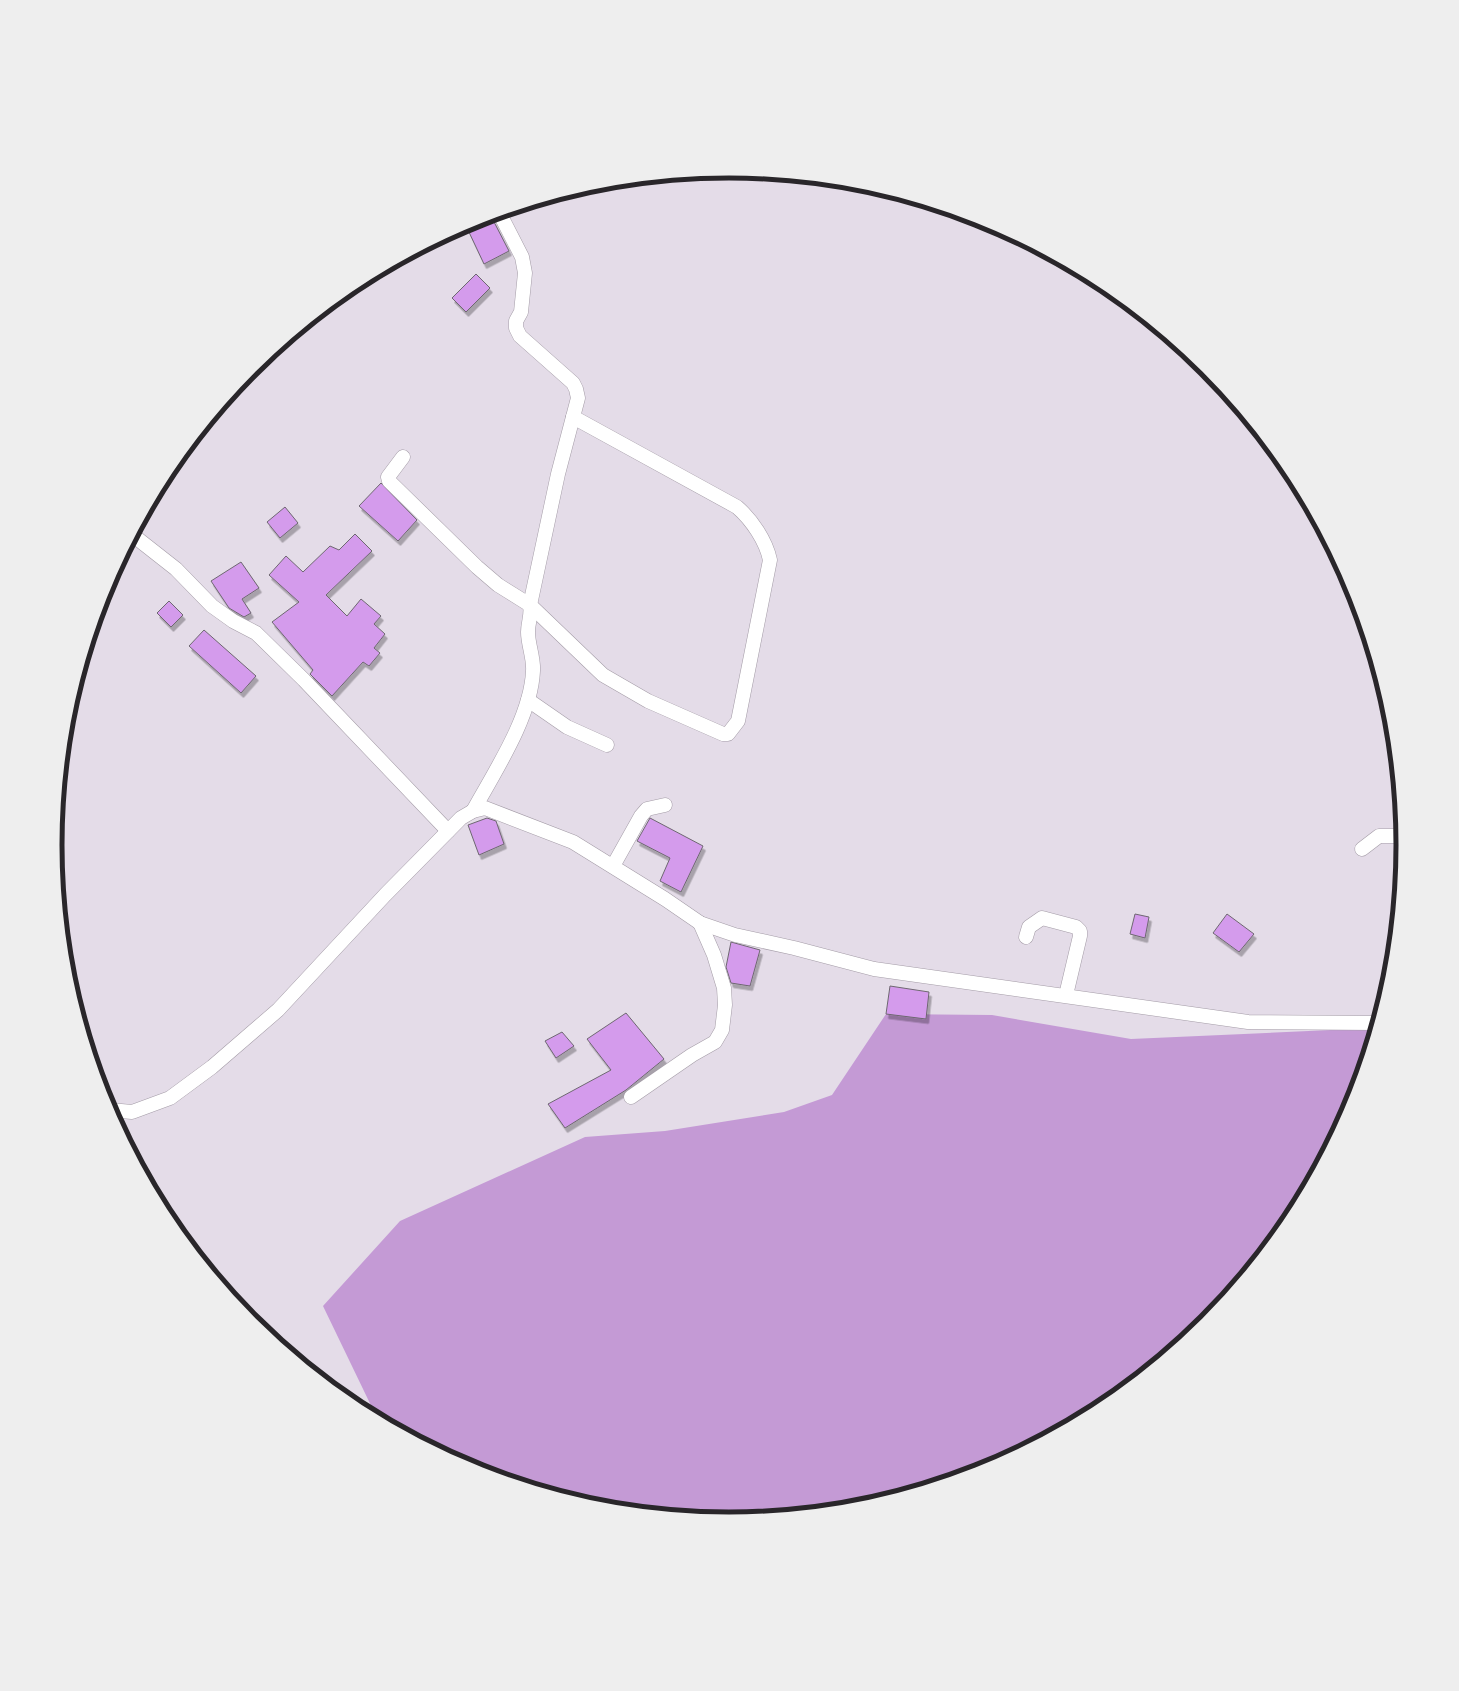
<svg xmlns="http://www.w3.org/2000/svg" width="1459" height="1691" font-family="'Titillium Web',sans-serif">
<defs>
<filter id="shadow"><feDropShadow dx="2.5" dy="4.5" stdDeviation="0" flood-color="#0004"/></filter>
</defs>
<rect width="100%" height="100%" fill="#e4dce8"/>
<polygon fill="#c49ad5" points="886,1014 992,1015 1131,1039 1375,1028 1353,1104 1290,1220 1206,1323 1104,1406 987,1469 861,1507 729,1520 598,1507 471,1469 377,1418 323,1306 400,1221 585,1137 665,1131 784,1112 832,1095"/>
<g fill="#d49bec" stroke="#6e6771" filter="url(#shadow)">
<polygon points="493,220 509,251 484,264 468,230"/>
<polygon points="476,274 490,288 466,312 452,298"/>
<polygon points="381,483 417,520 398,541 359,506"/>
<polygon points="285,507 298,523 280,538 267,522"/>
<polygon points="355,534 372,551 326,595 347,616 361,599 381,616 374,624 385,634 374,648 380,653 369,666 363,662 332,696 310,674 313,670 272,622 299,602 269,575 286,556 303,572 330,546 339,550"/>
<polygon points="241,562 259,588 242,599 251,613 244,617 229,608 211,581"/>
<polygon points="169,601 183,615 171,627 157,613"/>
<polygon points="204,630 256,676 241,693 189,646"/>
<polygon points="487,818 496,821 504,844 479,855 468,825"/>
<polygon points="650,818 703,846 681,892 660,881 670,858 637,841"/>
<polygon points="1135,914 1149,917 1145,938 1130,934"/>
<polygon points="1227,914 1254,934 1239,952 1213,933"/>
<polygon points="731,942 760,950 750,986 731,983 726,967"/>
<polygon points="890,986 929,992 926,1019 886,1014"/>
<polygon points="626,1013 664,1059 626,1090 565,1128 548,1104 611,1070 587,1039"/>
<polygon points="562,1032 574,1046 556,1058 545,1041"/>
</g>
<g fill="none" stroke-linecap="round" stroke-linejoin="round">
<defs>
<g id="minor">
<path d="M403 457 388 477 389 481 477 567 498 585 530 605 603 675 648 701 723 734H728L738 721 770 560C766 541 752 520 737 507L573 417"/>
<polyline points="134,536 176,569 212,606 233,621 256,633 304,680 448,831"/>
<polyline points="528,700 567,727 607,745"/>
<path d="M473 811C495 771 531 717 533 671 534 658 528 645 528 632 528 622 532 615 530 605L558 474 578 398 576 389 573 383 520 336 516 328V321L521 312 525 273 522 257 500 214"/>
<polyline points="1362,849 1379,836 1403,836"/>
<polyline points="613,866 641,816 647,809 665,805"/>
<polyline points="1026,937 1029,927 1042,918 1076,927 1080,931 1080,936 1066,995"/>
<polyline points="631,1097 692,1055 715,1042 722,1030 725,1005 724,988 714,955 700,923"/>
<polyline points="110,1110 132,1112 170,1098 212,1067 278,1010 385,895 461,818 473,811 485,808 573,842 665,899 700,923 735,935 794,948 874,969 1248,1022 1377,1023"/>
</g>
</defs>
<use href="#minor" stroke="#a49ca7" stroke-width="15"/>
<use href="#minor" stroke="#fff" stroke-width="14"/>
</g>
<path d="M0 0H1459V1691H0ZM62 845a667 667 0 1 1 1334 0a667 667 0 1 1-1334 0Z" fill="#eee" fill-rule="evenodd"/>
<path fill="none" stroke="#29262a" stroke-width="5" d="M62 845a667 667 0 1 1 1334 0a667 667 0 1 1-1334 0Z"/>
</svg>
